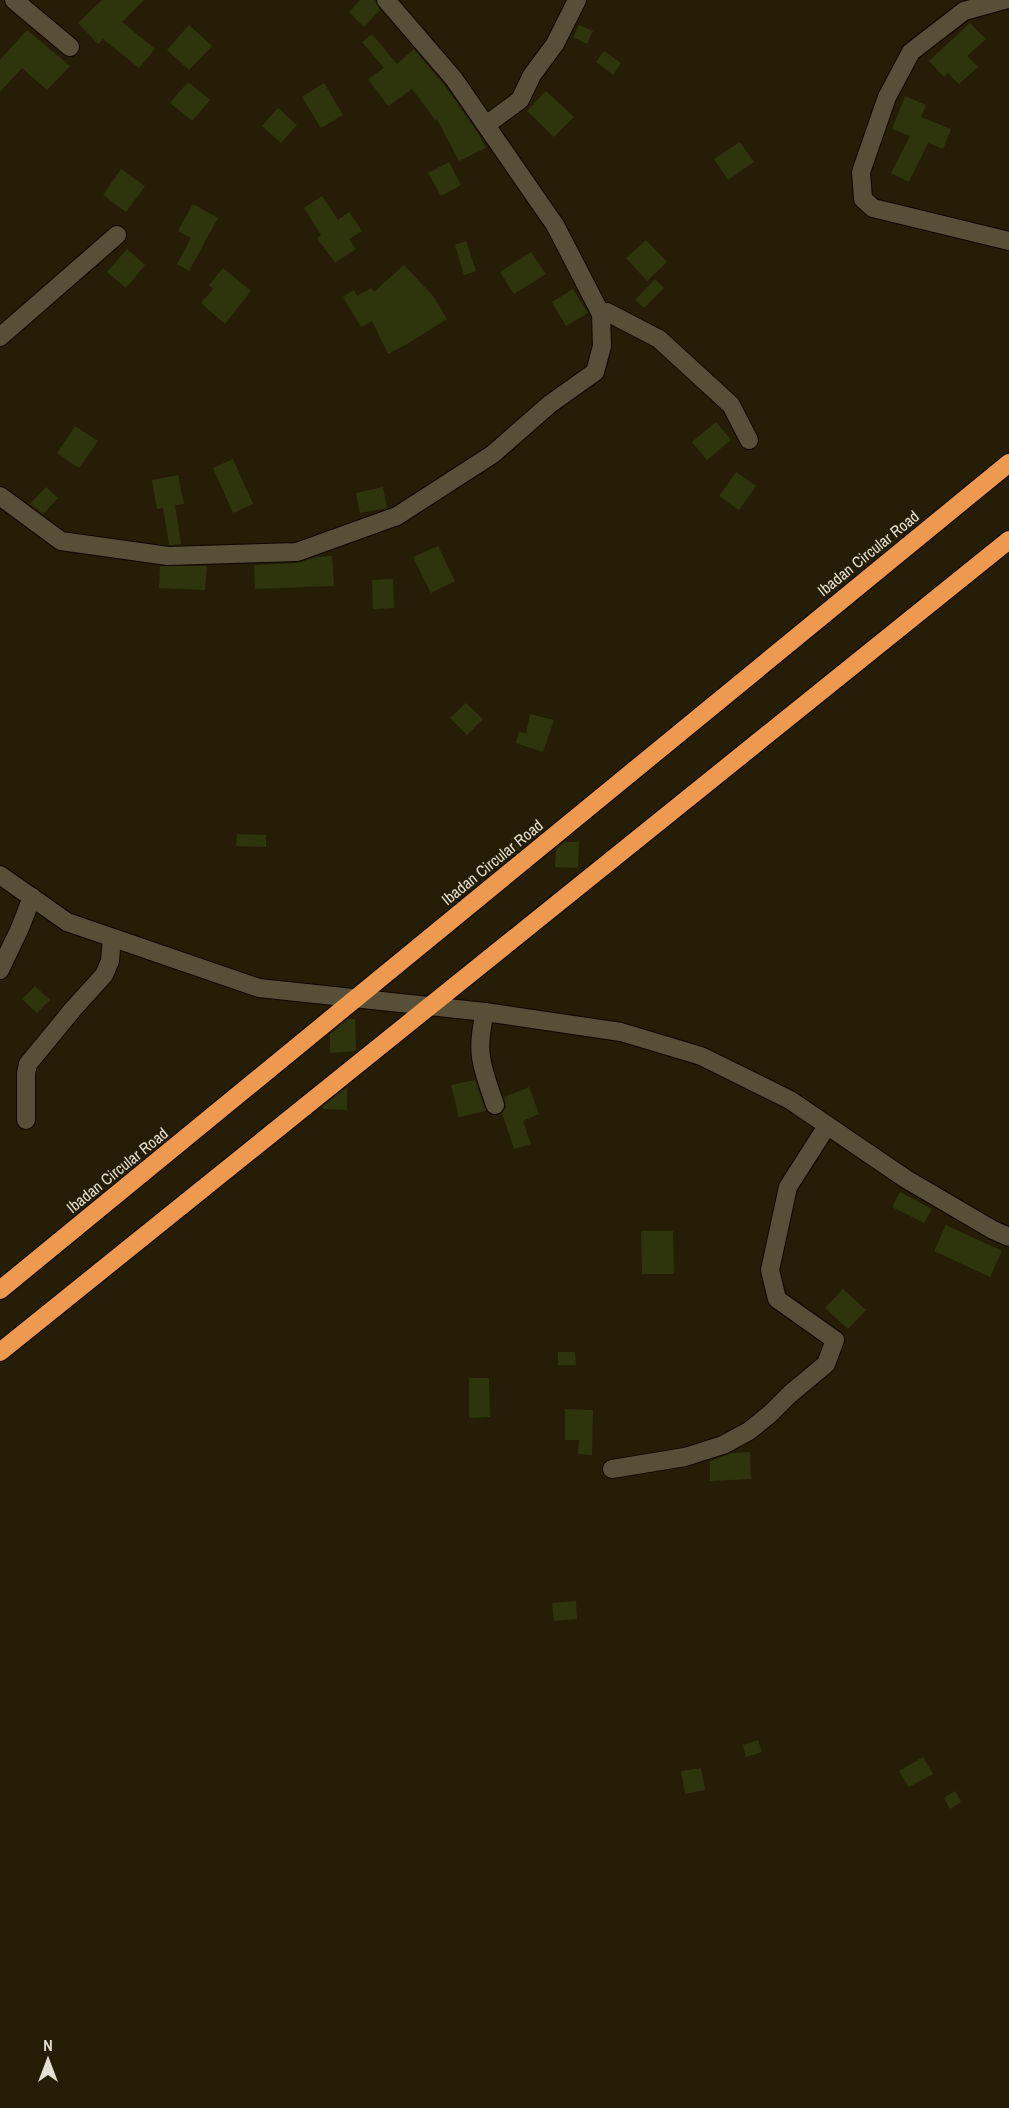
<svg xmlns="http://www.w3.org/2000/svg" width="1009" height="2108" font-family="'Archivo Narrow',sans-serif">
<rect width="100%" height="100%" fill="#251d06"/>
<g fill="#2e350d">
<polygon points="102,0 144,0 122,22 155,49 139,68 103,39 98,44 78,23"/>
<polygon points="360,0 375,0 380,10 364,27 349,12"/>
<polygon points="970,23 986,39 967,56 978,67 959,84 948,73 944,77 929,61"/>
<polygon points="189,25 212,46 189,70 167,50"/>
<polygon points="579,25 593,31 587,44 573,37"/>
<polygon points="27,30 70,66 47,90 22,68 0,92 0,60"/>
<polygon points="372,34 397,64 414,49 445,86 478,133 486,148 459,161 437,119 436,121 412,89 388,106 368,79 384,68 362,42"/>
<polygon points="604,51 621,63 613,75 596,62"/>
<polygon points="188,82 210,100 192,121 170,103"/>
<polygon points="324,83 343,115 321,128 302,97"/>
<polygon points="546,91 574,117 554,137 527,111"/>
<polygon points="905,96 926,105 921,117 951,129 943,149 928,143 909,182 891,173 910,136 892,129"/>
<polygon points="278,108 297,125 281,143 262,126"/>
<polygon points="740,142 754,162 728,180 714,159"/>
<polygon points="449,162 461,185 441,196 428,173"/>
<polygon points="121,169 145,186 126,212 103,195"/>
<polygon points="322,196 338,220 349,212 362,231 349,239 356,249 335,263 317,238 321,235 304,208"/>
<polygon points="193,204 218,218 189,271 177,264 191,238 178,231"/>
<polygon points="646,240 667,262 647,281 626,258"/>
<polygon points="466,241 476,271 464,275 455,245"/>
<polygon points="127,249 145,265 126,288 107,272"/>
<polygon points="531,252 546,274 514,294 500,272"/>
<polygon points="404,265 434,297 447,319 407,344 388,354 372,321 361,327 343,297 354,290 357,296 371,288 374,292"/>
<polygon points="223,268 251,291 225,324 201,303 213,289 209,285"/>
<polygon points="655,279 664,288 644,308 635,300"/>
<polygon points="573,289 588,313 566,326 552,302"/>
<polygon points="716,422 731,440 707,460 692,442"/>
<polygon points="75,426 98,441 79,468 57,453"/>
<polygon points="233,459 253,504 233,513 213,468"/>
<polygon points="736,472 756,486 739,510 719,496"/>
<polygon points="178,475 184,504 175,505 181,544 169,545 163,508 157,509 152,480"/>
<polygon points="46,487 58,498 43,514 30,504"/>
<polygon points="383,487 387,508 360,513 356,493"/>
<polygon points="438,546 455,581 431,593 413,557"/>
<polygon points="332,556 334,586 255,589 254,565 297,563 316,557"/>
<polygon points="160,566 207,566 205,590 159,588"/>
<polygon points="393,579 394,608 373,609 372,580"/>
<polygon points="466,703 483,719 467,735 450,718"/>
<polygon points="530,714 554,720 543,752 516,743 519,731 526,734"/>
<polygon points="237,834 266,835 266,847 236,846"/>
<polygon points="537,835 516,853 512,853 511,837"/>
<polygon points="564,842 579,842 578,868 555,867 556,849"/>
<polygon points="35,986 50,1000 37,1013 22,999"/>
<polygon points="348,1019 355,1019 356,1051 330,1053 330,1034"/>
<polygon points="475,1080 486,1111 459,1117 451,1085"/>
<polygon points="347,1087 347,1110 323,1109 323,1106"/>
<polygon points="529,1087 539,1114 523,1121 531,1144 514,1149 502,1113 506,1107 504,1097"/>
<polygon points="900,1192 932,1209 924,1223 892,1207"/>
<polygon points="946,1225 1002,1251 990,1277 934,1251"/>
<polygon points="641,1231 673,1231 674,1274 642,1274"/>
<polygon points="843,1289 866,1310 848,1329 825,1308"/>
<polygon points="558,1352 575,1352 576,1365 558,1365"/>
<polygon points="469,1378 489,1378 490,1417 469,1418"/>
<polygon points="565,1409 593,1410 592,1455 578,1454 579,1440 565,1440"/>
<polygon points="750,1452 751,1479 710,1481 710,1461 732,1453"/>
<polygon points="576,1601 577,1619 554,1621 552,1603"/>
<polygon points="758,1740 762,1752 746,1757 743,1745"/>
<polygon points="923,1757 933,1774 909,1787 899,1771"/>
<polygon points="701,1768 705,1790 685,1794 681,1771"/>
<polygon points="955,1791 961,1802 950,1809 944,1798"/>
</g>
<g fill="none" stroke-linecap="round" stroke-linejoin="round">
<defs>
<g id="street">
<polyline points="14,0 70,47"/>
<polyline points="1004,0 964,11 911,52 887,97 861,172 863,199 873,208 1009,241"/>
<polyline points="486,125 520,100 532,75 555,44 577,0"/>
<polyline points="601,314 607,312 659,339 731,405 749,440"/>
<polyline points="0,337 117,235"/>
<polyline points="0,496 61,541 168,556 297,552 397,516 493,454 550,404 595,372 602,346 601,314 555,225 454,79 386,0"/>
<polyline points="0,875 67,922 259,988 485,1012 621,1032 701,1056 790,1100 906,1179 993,1230 1009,1237"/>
<polyline points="0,970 20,928 32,897"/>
<path d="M485 1012C475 1054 482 1066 495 1105"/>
<polyline points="26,1120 26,1073 28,1064 74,1008 104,975 110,961 112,938"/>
<polyline points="612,1469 685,1457 723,1445 749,1431 770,1414 790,1394 826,1364 835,1340 777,1299 770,1270 788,1187 827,1126"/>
</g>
<g id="highway">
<polyline points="0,1290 1009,463"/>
<polyline points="0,1352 1009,540"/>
</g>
</defs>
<use href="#street" stroke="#0e0700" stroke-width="20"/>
<use href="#highway" stroke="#0e0700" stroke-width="20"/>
<use href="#street" stroke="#584f38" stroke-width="18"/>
<use href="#highway" stroke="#ed9950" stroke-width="18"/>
</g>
<g text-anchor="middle" stroke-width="5" stroke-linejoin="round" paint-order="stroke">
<g font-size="16" fill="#e4dfd1" stroke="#251d06">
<text transform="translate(868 553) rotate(-39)" y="6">Ibadan Circular Road</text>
<text transform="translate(492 862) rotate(-39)" y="6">Ibadan Circular Road</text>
<text transform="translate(117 1170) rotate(-39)" y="6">Ibadan Circular Road</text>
</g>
</g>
<g transform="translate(48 2060)" stroke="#251d06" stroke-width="4.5" paint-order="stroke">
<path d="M0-4.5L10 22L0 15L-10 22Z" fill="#e4dfd1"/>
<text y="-9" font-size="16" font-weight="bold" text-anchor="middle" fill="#e4dfd1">N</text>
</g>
</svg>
